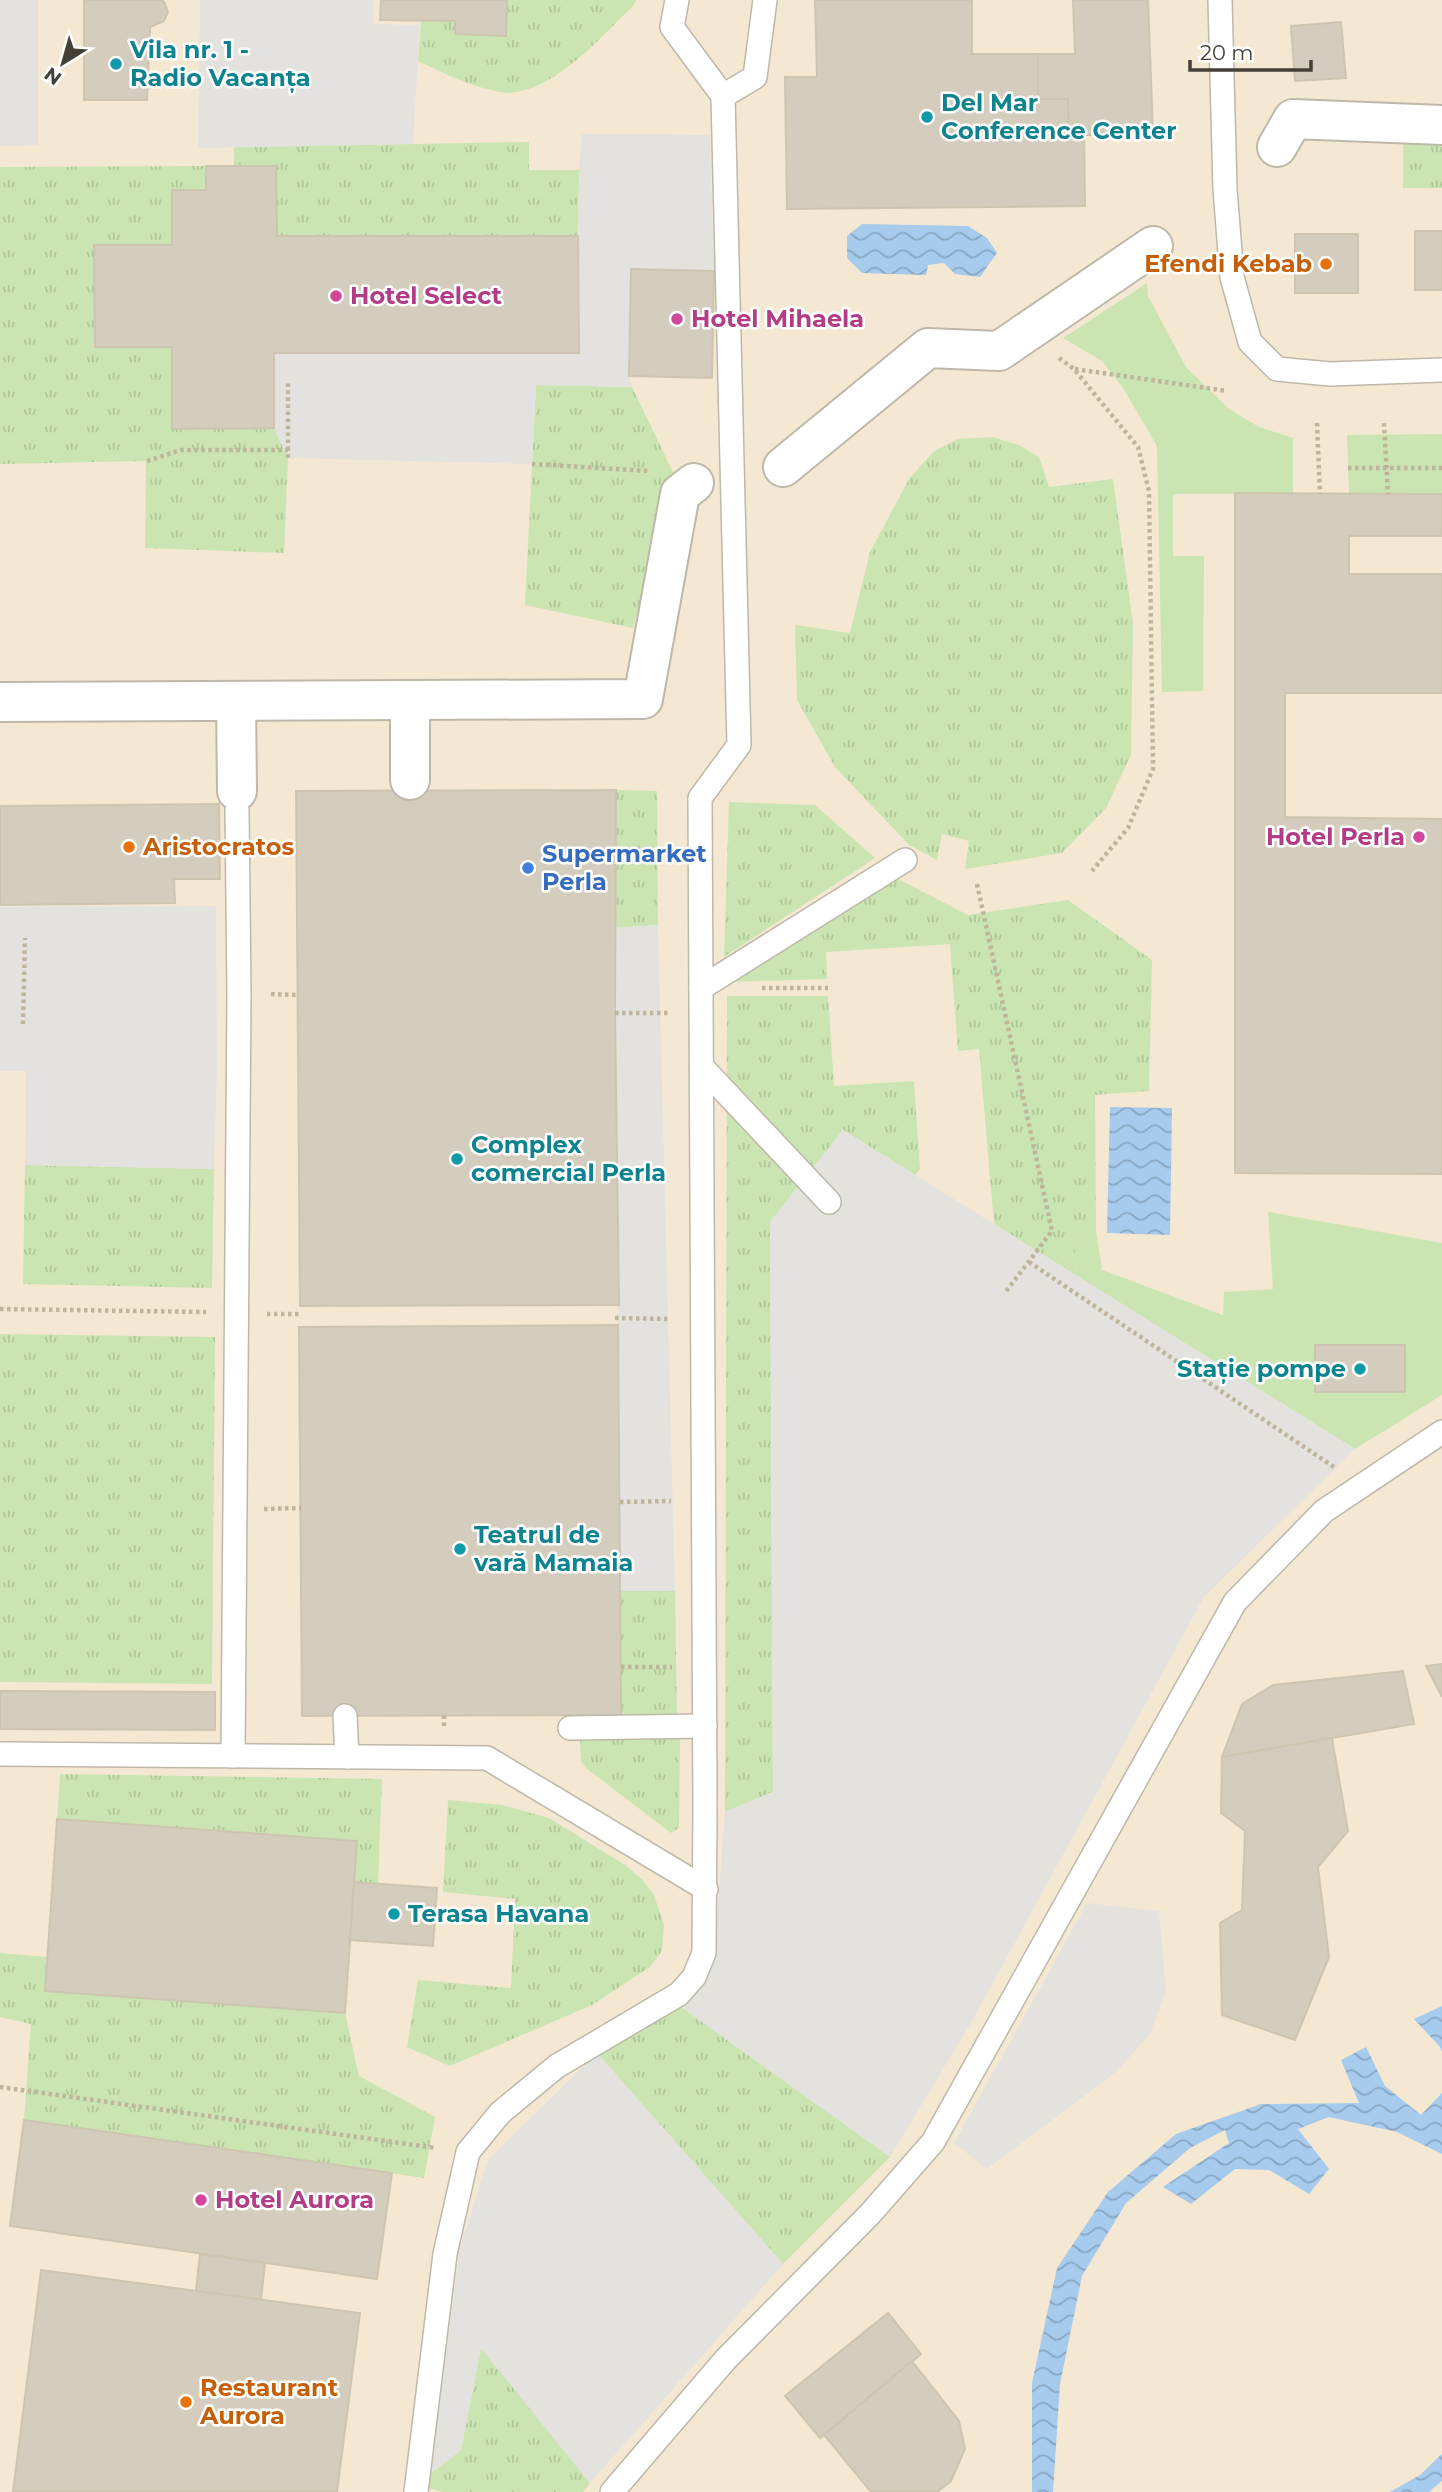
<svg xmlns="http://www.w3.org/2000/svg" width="1442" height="2492" font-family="Montserrat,sans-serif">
<defs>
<pattern id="grass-tufts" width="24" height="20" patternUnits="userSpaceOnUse" patternTransform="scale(1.75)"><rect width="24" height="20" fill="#cae5b1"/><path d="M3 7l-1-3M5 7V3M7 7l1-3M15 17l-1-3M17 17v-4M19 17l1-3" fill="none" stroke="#afc699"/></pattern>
<pattern id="water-waves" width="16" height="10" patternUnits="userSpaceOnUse" patternTransform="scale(1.75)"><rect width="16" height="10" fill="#a6cbed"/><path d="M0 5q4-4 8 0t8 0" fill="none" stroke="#89a6c1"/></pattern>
</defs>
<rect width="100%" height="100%" fill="#f3f0e7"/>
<rect fill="#f4e8d3" x="0" y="0" width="1442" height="2492"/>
<g fill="url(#grass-tufts)">
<path d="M507 0H636L633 6C602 36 547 100 500 92 472 87 443 73 418 61L421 21H455V34L506 36Z"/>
<rect x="1403" y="137" width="39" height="51"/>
<polygon points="529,142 529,170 579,170 578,236 277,236 276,166 234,166 234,147"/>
<polygon points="206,166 206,190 172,190 172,245 94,245 95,347 172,347 172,428 274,428 288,458 284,553 145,548 146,461 0,464 0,167"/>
<polygon points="536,385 632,387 673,472 633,628 525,605"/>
<polygon points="992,437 1019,445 1039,457 1049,487 1113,479 1133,623 1131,755 1106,808 1062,853 965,869 969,841 942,834 937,860 909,845 835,767 797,700 795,625 850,633 870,552 909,479 933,452 958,439"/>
<polygon points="616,790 657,791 658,925 614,928"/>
<polygon points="729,802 815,805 875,858 724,957"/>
<polygon points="896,878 968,915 1068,900 1152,960 1149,1091 1095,1095 1096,1231 1074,1231 1077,1276 994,1224 979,1049 958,1051 950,944 826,952 827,979 733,982"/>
<polygon points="727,996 828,996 834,1086 914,1081 920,1169 915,1175 843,1130 770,1222 773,1792 725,1812"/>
<polygon points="25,1165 214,1169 212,1288 23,1284"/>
<polygon points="0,1334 215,1337 212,1684 0,1682"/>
<polygon points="620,1591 675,1591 677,1715 621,1715"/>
<polygon points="680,1736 679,1828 671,1833 586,1768 581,1761 580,1738"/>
<polygon points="60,1774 382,1779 378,1884 354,1882 357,1841 57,1819"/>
<polygon points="448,1800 502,1805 549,1818 625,1865 642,1879 654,1895 664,1925 662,1951 650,1967 592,2005 450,2066 407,2047 418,1980 511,1988 515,1899 443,1892"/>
<polygon points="0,1953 47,1957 45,1991 345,2013 359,2076 435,2117 424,2178 24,2120 31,2024 0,2017"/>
<polygon points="680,2006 890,2157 783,2264 597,2053"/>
<polygon points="481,2348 590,2483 583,2492 443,2492 427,2488 430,2474 461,2450"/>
</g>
<g fill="#cae5b1">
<polygon points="1147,283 1148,296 1186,367 1229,409 1259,427 1293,438 1293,494 1173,494 1173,556 1204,556 1203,691 1162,692 1157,446 1123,388 1102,361 1063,338"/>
<polygon points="1442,434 1442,494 1349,494 1347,435"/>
<polygon points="1268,1212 1442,1243 1442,1395 1355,1449 1077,1276 1074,1231 1096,1231 1102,1270 1223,1315 1224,1292 1273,1289"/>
</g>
<g fill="#e4e2df">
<polygon points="0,0 38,0 38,145 0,146"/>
<polygon points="200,0 373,0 373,24 420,25 413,144 198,148"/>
<polygon points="582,134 710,135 714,271 631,269 629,376 632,387 536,385 532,464 288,458 274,428 274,353 579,352 579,170"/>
<polygon points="216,906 217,1070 214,1169 25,1165 26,1071 0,1071 0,907"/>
<polygon points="658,925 675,1591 620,1591 614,928"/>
<polygon points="843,1130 1355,1449 1204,1597 972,2021 890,2157 680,2006 714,1958 725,1812 773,1792 770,1222"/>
<polygon points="1087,1903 1159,1911 1166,1991 1150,2034 1116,2072 987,2169 954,2143"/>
<polygon points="597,2053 783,2264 590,2483 481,2348 461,2450 430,2474 460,2248 488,2160"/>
</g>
<g fill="url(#water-waves)">
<polygon points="862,224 968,226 987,238 997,253 980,277 955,274 944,263 928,265 926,275 862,273 847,258 847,236"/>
<polygon points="1110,1107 1172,1108 1170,1235 1107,1233"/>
<polygon points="1442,2006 1442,2052 1440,2047 1414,2019"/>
<polygon points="1366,2047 1385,2086 1421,2115 1442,2093 1442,2154 1397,2132 1329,2117 1298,2129 1329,2169 1309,2194 1269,2170 1235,2169 1191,2204 1163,2187 1229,2143 1225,2130 1190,2148 1126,2203 1082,2276 1060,2384 1053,2492 1032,2492 1032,2383 1057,2268 1108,2192 1176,2134 1261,2104 1359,2103 1341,2060"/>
<polygon points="1442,2454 1442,2481 1429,2492 1390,2492 1420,2475"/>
</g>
<g fill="#d4ccbd" stroke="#cec5b0" stroke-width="2">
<polygon points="84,0 161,0 164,2 168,12 164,21 150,27 147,100 84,100"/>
<polygon points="381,0 507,0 506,36 455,34 455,21 380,20"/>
<polygon points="815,0 972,0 972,54 1038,54 1038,99 1068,99 1069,136 1084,136 1085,206 787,209 785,77 817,77"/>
<polygon points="1073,0 1148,0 1153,132 1069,136 1068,99 1038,99 1038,54 1075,54"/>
<polygon points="1341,22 1346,78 1295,81 1291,26"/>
<polygon points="206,166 276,166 277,236 578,236 579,353 274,353 274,428 172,429 172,347 95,347 94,245 172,245 172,190 206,190"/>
<rect x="1415" y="231" width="27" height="59"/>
<rect x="1295" y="234" width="63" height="59"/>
<polygon points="631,269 714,271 712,378 629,376"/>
<polygon points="1235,493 1442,494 1442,536 1349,536 1349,574 1442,574 1442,693 1285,693 1285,817 1442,819 1442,1174 1235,1173"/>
<polygon points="616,790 615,1013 619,1305 300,1306 296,791"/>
<polygon points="219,804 220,879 174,879 175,903 0,905 0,806"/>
<polygon points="618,1325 621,1715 302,1716 299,1327"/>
<rect x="1315" y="1345" width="90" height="47"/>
<polygon points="1442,1664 1442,1697 1426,1666"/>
<polygon points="1403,1671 1414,1724 1222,1757 1242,1704 1273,1685"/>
<polygon points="0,1691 215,1692 215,1730 0,1729"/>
<polygon points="1332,1738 1348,1831 1318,1867 1329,1957 1295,2040 1222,2015 1220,1923 1242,1910 1245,1831 1221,1813 1222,1757"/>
<polygon points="57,1819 357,1841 345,2013 45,1991"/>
<polygon points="354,1882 437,1888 433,1946 350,1940"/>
<polygon points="24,2120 392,2173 377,2279 10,2226"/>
<polygon points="200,2254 265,2263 261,2300 196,2291"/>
<polygon points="41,2270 360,2313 337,2492 13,2492"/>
<polygon points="888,2313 921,2354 820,2438 785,2396"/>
<polygon points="912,2361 959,2421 965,2449 951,2481 937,2492 871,2492 824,2435"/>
</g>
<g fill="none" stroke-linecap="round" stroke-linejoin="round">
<defs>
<g id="lane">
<polyline points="1220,0 1225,189 1232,277 1250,342 1277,369 1330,374 1442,370"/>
<polyline points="723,96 755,77 765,0"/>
<polyline points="701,988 905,860"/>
<polyline points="701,1066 829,1202"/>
<polyline points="345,1716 347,1757"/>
<polyline points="570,1728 705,1726"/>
<polyline points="0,1754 487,1758 706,1889"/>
<polyline points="233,1756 239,995 237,810"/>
<polyline points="416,2492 445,2254 468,2152 500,2113 557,2066 679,1994 694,1977 704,1953 705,1805 700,798 739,745 723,96 672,27 677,0"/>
<polyline points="612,2492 726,2359 870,2214 933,2142 1235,1602 1324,1511 1442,1432"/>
</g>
<g id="street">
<polyline points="1277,147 1293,119 1442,125"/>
<polyline points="783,467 928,348 999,351 1153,246"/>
<polyline points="410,700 410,780"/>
<polyline points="236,701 237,791"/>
<polyline points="0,702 643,699 680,494 694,483"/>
</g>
</defs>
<use href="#lane" stroke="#beb8aa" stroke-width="26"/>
<use href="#street" stroke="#beb8aa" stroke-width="42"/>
<g stroke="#bfb59c" stroke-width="4.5" stroke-dasharray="3.5 3.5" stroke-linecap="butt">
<polyline points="1059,358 1074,369 1138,447 1149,491 1153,769 1128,828 1092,871"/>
<polyline points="1075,369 1227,391"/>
<polyline points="1317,423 1320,494"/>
<polyline points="1384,423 1388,494"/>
<polyline points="288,450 288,380"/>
<polyline points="147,461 181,450 288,450 288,458"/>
<polyline points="532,464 648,471"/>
<polyline points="1348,468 1442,468"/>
<polyline points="977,884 1052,1231 1004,1294"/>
<polyline points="762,988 828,988"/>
<polyline points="271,994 297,995"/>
<polyline points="615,1013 668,1013"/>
<polyline points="23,1024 25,938"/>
<polyline points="1029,1262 1334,1467"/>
<polyline points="0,1309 206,1312"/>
<polyline points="267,1314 300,1314"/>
<polyline points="615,1318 670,1319"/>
<polyline points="620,1502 671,1501"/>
<polyline points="264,1509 301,1508"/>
<polyline points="621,1667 672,1667"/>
<polyline points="444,1726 444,1716"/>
<polyline points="0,2087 436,2148"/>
</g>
<use href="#lane" stroke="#fff" stroke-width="23"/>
<use href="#street" stroke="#fff" stroke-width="38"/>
</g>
<g fill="#0f9aa8" stroke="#fff" stroke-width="2.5">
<circle cx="116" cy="64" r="7"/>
<circle cx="927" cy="117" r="7"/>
<circle cx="457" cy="1159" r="7"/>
<circle cx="1360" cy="1369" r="7"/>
<circle cx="460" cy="1549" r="7"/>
<circle cx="394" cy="1914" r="7"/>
</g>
<g fill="#e8710a" stroke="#fff" stroke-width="2.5">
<circle cx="1326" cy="264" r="7"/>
<circle cx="129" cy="847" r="7"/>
<circle cx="186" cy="2402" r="7"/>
</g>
<g fill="#d1479c" stroke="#fff" stroke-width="2.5">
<circle cx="336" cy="296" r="7"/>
<circle cx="677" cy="319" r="7"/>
<circle cx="1419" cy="837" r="7"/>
<circle cx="201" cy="2200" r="7"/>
</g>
<circle fill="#3f7fe0" stroke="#fff" stroke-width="2.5" cx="528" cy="868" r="7"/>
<g text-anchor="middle" stroke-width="5" stroke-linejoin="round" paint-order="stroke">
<g font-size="24" font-weight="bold" fill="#0d838f" stroke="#fff" text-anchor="start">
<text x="130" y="58">Vila nr. 1 -<tspan x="130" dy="28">Radio Vacanța</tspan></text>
<text x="941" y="111">Del Mar<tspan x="941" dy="28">Conference Center</tspan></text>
<text x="471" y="1153">Complex<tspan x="471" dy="28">comercial Perla</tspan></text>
<text x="1346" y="1377" text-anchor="end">Stație pompe</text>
<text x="474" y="1543">Teatrul de<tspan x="474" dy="28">vară Mamaia</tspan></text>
<text x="408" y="1922">Terasa Havana</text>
</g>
<g font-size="24" font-weight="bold" fill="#c56008" stroke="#fff" text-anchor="start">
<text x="1312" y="272" text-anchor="end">Efendi Kebab</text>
<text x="143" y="855">Aristocratos</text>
<text x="200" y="2396">Restaurant<tspan x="200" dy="28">Aurora</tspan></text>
</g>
<g font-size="24" font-weight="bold" fill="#b23c85" stroke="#fff" text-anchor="start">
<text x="350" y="304">Hotel Select</text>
<text x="691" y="327">Hotel Mihaela</text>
<text x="1405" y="845" text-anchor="end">Hotel Perla</text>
<text x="215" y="2208">Hotel Aurora</text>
</g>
<g font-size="24" font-weight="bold" fill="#366cbe" stroke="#fff" text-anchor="start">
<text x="542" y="862">Supermarket<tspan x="542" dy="28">Perla</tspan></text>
</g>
</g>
<g transform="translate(63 63) rotate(217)" stroke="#ffffff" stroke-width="5" paint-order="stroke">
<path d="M0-5L12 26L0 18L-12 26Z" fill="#454036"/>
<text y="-10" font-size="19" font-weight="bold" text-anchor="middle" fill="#454036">N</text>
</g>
<path d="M1190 60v10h121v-10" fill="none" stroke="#454036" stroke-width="3.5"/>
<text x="1200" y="60" font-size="21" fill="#454036" stroke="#ffffff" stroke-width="5" paint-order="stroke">20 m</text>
</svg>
